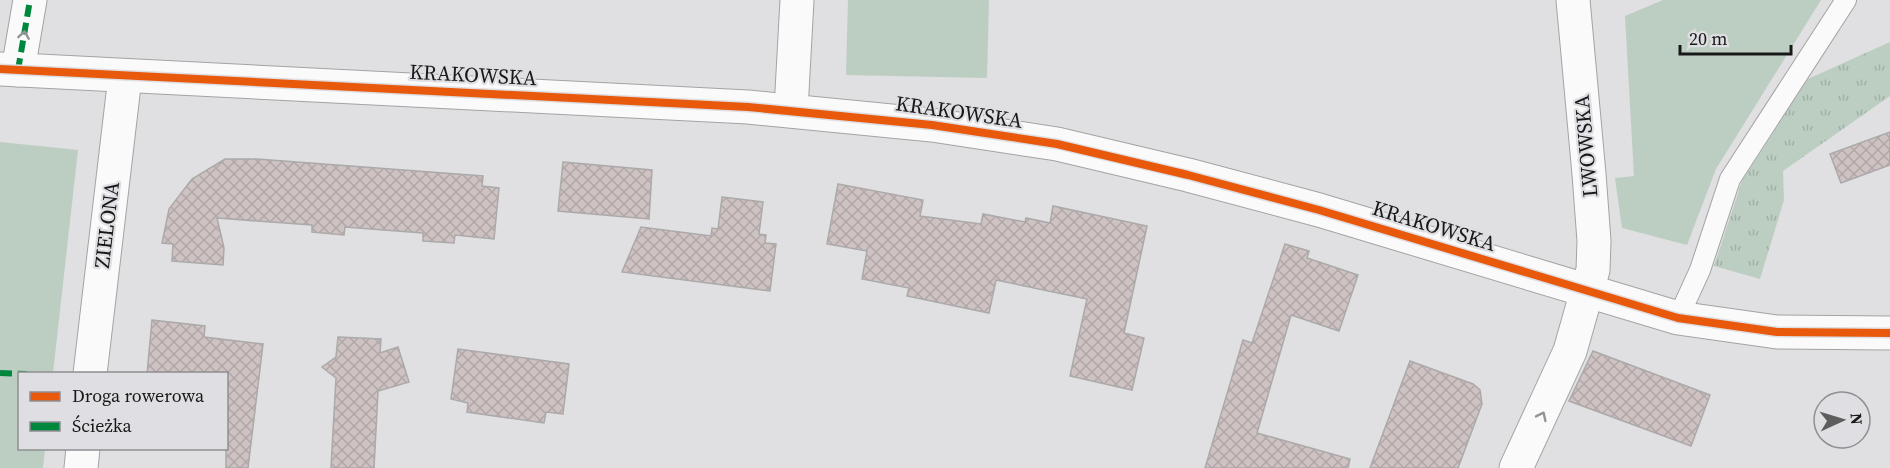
<svg xmlns="http://www.w3.org/2000/svg" width="1890" height="468" font-family="'Source Serif 4',serif">
<defs>
<pattern id="grass-tufts" width="24" height="20" patternUnits="userSpaceOnUse" patternTransform="scale(1.5)"><rect width="24" height="20" fill="#bccec2"/><path d="M3 7l-1-3M5 7V3M7 7l1-3M15 17l-1-3M17 17v-4M19 17l1-3" fill="none" stroke="#a1b0a6"/></pattern>
<pattern id="building-cross-hatch" width="8" height="8" patternUnits="userSpaceOnUse" patternTransform="scale(1.5)"><rect width="8" height="8" fill="#cec3c2"/><path d="M0 0l8 8M0 8l8-8" fill="none" stroke="#b0a7a6"/></pattern>
</defs>
<rect width="100%" height="100%" fill="#e0dfe1"/>
<polygon fill="url(#grass-tufts)" points="1890,42 1890,96 1783,171 1784,200 1760,279 1714,266 1742,181 1808,79"/>
<g fill="#bccec2">
<polygon points="848,0 989,0 987,78 846,75"/>
<polygon points="1663,0 1821,0 1716,169 1687,245 1622,228 1615,178 1634,176 1625,16"/>
<polygon points="0,142 78,150 53,373 20,374 20,448 45,449 43,468 0,468"/>
</g>
<g fill="url(#building-cross-hatch)" stroke="#aba9aa" stroke-width="1.5">
<polygon points="1890,132 1890,165 1841,183 1830,154"/>
<polygon points="225,159 257,159 483,176 482,186 499,188 494,239 455,235 454,243 423,241 423,233 345,227 344,235 312,232 312,225 217,218 224,248 223,265 172,261 173,244 162,243 169,209 192,179"/>
<polygon points="563,162 652,170 649,219 558,211"/>
<polygon points="838,184 923,200 920,216 981,224 983,214 1025,222 1026,218 1050,223 1053,206 1147,226 1124,333 1144,338 1132,390 1070,376 1087,299 996,280 989,313 907,296 909,288 862,279 867,251 827,244"/>
<polygon points="722,197 763,202 759,234 766,235 765,243 776,244 770,291 622,272 641,227 711,236 712,228 718,229"/>
<polygon points="1285,244 1309,251 1307,258 1358,275 1339,331 1291,315 1257,433 1350,459 1348,468 1205,468 1243,340 1252,343"/>
<polygon points="152,320 205,326 204,337 263,344 248,468 226,468 226,374 147,374"/>
<polygon points="338,337 381,339 380,353 398,347 409,382 378,391 374,468 331,468 336,378 322,367 336,357"/>
<polygon points="458,349 569,364 563,414 546,412 544,423 467,412 468,403 451,399"/>
<polygon points="1593,351 1710,395 1691,446 1569,401"/>
<polygon points="1410,361 1473,384 1480,390 1482,404 1458,468 1370,468"/>
</g>
<g fill="none" stroke-linecap="round" stroke-linejoin="round">
<defs>
<polyline id="service" points="1678,318 1700,270 1730,179 1846,0"/>
<g id="minor">
<polyline points="0,69 748,107 932,125 1057,144 1188,175 1319,210 1678,318 1777,332 1890,333"/>
<polyline points="18,70 30,0"/>
<polyline points="791,110 797,0"/>
<polyline points="90,374 125,77"/>
<polyline points="81,468 83,448"/>
<polyline points="1516,468 1570,351 1593,270 1594,241 1589,174 1573,0"/>
</g>
</defs>
<use href="#service" stroke="#a4a3a4" stroke-width="22"/>
<use href="#minor" stroke="#a4a3a4" stroke-width="35"/>
<use href="#service" stroke="#fafafa" stroke-width="20"/>
<use href="#minor" stroke="#fafafa" stroke-width="33"/>
<g stroke="#00873e" stroke-width="6" stroke-dasharray="12 6" stroke-linecap="butt">
<polyline points="18,70 30,0"/>
<polyline points="0,373 27,374"/>
</g>
<defs>
<polyline id="cycleway" points="0,69 748,107 932,125 1057,144 1188,175 1319,210 1678,318 1777,332 1890,333"/>
</defs>
<use href="#cycleway" stroke="#dfdee2" stroke-width="11"/>
<use href="#cycleway" stroke="#e8590c" stroke-width="8"/>
</g>
<defs><path id="oneway-chevron" d="M-2-3.5L2.5 0L-2 3.5" fill="none" stroke-width="1.6" stroke-linecap="round" stroke-linejoin="round" transform="scale(1.5)"/></defs>
<g stroke="#949495">
<use href="#oneway-chevron" transform="translate(24 35) rotate(-81)"/>
<use href="#oneway-chevron" transform="translate(1542 416) rotate(-64)"/>
</g>
<g text-anchor="middle" stroke-width="4.5" stroke-linejoin="round" paint-order="stroke">
<g font-size="21" fill="#181819" stroke="#dfdee2">
<text transform="translate(473 75) rotate(3)" y="7">KRAKOWSKA</text>
<text transform="translate(959 112) rotate(8)" y="7">KRAKOWSKA</text>
<text transform="translate(1586 146) rotate(-95)" y="7">LWOWSKA</text>
<text transform="translate(107 225) rotate(-83)" y="7">ZIELONA</text>
<text transform="translate(1434 226) rotate(17)" y="7">KRAKOWSKA</text>
</g>
</g>
<rect x="18" y="372" width="210" height="78" fill="#dfdee2" stroke="#8f8f92" stroke-width="1.5"/>
<rect x="30" y="392" width="30" height="9" fill="#e8590c" stroke="#8f8f92" stroke-width="1.5"/>
<text x="72" y="402" font-size="18" fill="#181819">Droga rowerowa</text>
<rect x="30" y="422" width="30" height="9" fill="#00873e" stroke="#8f8f92" stroke-width="1.5"/>
<text x="72" y="432" font-size="18" fill="#181819">Ścieżka</text>
<g transform="translate(1842 420) rotate(86)"><circle r="28" fill="#dfdee2" stroke="#8f8f92" stroke-width="1.5"/>
<path d="M0-4.5L10 22L0 15L-10 22Z" fill="#5e5e5f"/>
<text y="-9" font-size="16" font-weight="bold" text-anchor="middle" fill="#181819">N</text>
</g>
<path d="M1680 45v9h111v-9" fill="none" stroke="#181819" stroke-width="3"/>
<text x="1689" y="45" font-size="18" fill="#181819" stroke="#dfdee2" stroke-width="4.5" paint-order="stroke">20 m</text>
</svg>
